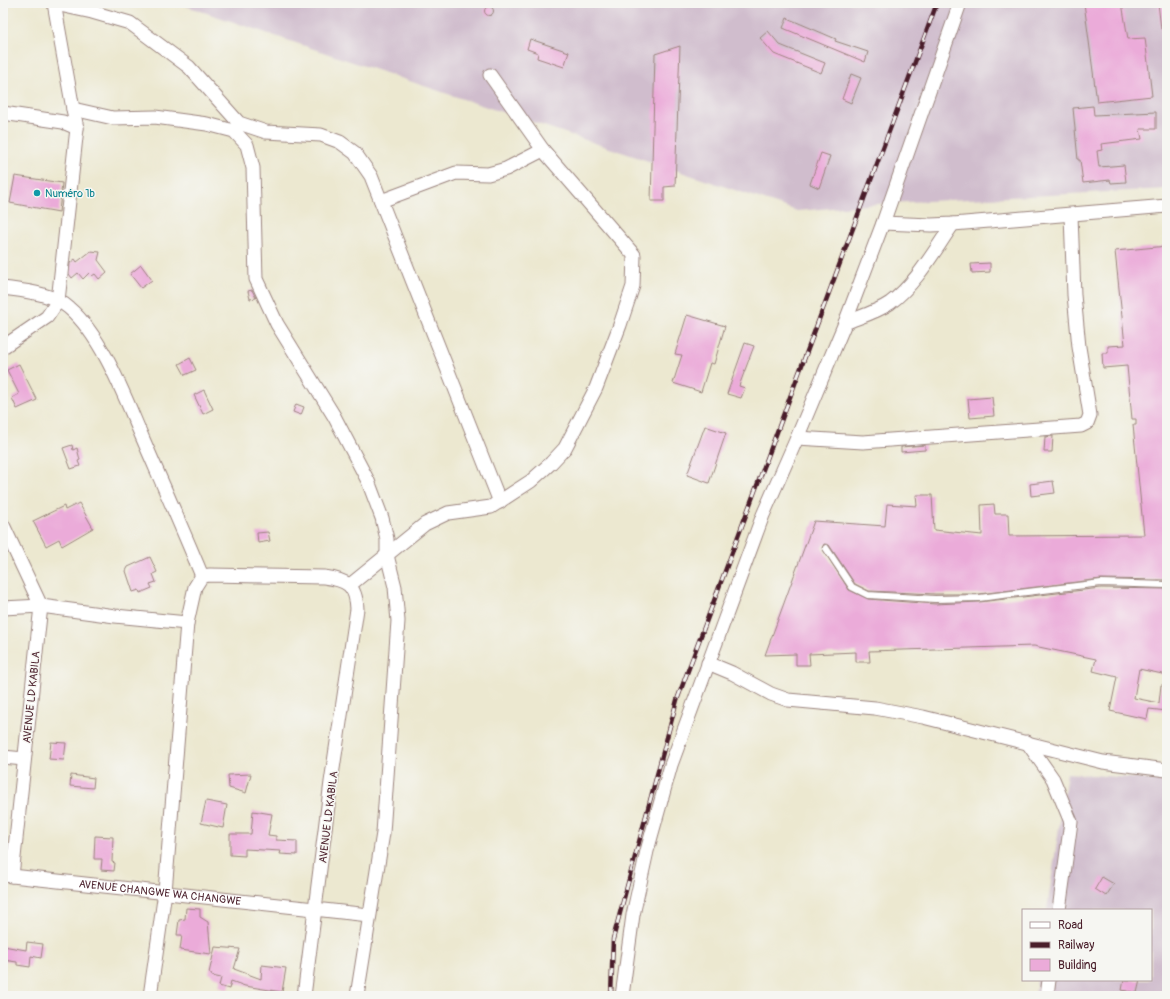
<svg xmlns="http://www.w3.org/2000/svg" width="1170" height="999" font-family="Pangolin,sans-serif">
<rect width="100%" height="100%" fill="#f6f6f2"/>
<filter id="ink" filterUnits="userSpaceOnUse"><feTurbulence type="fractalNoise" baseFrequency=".025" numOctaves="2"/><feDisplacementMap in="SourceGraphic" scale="8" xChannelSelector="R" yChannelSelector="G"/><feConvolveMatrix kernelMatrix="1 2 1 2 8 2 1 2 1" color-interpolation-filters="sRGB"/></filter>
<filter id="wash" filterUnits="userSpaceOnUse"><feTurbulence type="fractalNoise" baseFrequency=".012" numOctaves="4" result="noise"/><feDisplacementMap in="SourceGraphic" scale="16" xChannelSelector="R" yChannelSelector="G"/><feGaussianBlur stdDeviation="0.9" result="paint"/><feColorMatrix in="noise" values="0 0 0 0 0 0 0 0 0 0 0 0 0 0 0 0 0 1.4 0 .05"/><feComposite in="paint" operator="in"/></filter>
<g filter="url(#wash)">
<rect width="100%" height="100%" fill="#ece8d0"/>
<g fill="#d0bdcd">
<polygon points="177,3 1167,3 1167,189 889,203 797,211"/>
<polygon points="1067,773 1167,781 1167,996 1035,996 1037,980 1151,980 1151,910 1047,910"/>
</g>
<g id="blocks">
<g fill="#ebabd9">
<polygon points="1084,3 1122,3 1128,39 1145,38 1152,96 1097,102"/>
<polygon points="1158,3 1167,3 1167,29 1161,29"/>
<circle cx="489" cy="11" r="4.5"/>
<polygon points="787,18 836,39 835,41 868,52 865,62 783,28"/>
<polygon points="768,31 780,45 825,63 821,73 774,54 760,38"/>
<polygon points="530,39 569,52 564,67 537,58 538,53 527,49"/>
<polygon points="680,46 675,186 664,187 664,201 651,201 655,54"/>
<polygon points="851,74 861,78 851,103 842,99"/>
<polygon points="1093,106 1094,115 1156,112 1156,129 1140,129 1142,139 1101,144 1102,150 1097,151 1099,167 1124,165 1126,182 1111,183 1110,180 1083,183 1080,160 1078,160 1073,108"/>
<polygon points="821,153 830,156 819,188 810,184"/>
<polygon points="15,176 62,183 59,212 10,203"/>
<polygon points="1167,246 1167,580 1101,579 979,594 935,594 869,591 855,584 829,545 824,544 822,548 849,590 868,599 935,604 979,602 1101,588 1167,589 1167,675 1139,669 1134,698 1159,703 1161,685 1167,686 1167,711 1149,709 1147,719 1110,711 1117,677 1093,671 1096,659 1034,646 869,651 870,662 856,662 856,652 809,654 810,665 796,665 796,654 765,655 814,521 885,526 887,504 917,506 916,495 932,495 934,530 982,535 981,505 994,504 995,514 1008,514 1009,536 1144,535 1133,425 1136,425 1136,419 1132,419 1127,366 1103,368 1102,353 1108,353 1108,346 1125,345 1115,251"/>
<polygon points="91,251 100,252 98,260 107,272 99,279 95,274 92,276 89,273 83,279 78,273 72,278 69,274 70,263 75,259 77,262"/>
<polygon points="990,263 990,272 972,273 971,264"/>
<polygon points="141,265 152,280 141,288 130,274"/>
<polygon points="252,290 256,298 250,299 248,291"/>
<polygon points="687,315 725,326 714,364 710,363 701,392 673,383 682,355 675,354"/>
<polygon points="745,343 754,346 739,386 745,388 741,398 727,394"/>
<polygon points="190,358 196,370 185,375 179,364"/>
<polygon points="19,364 37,400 17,409 12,398 19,394 7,370"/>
<polygon points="204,390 213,409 203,414 194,395"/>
<polygon points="992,397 994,416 970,418 968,399"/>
<polygon points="296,404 304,407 301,415 293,412"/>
<polygon points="705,426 726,433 709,483 687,475"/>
<polygon points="1053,436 1052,452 1044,452 1045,437"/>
<polygon points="72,445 73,450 77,448 80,460 78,461 80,466 71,469 63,448"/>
<polygon points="925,445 925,450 901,452 901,447"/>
<polygon points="1053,481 1055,493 1031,496 1030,484"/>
<polygon points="79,503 93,528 62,546 59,539 46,546 33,521 64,506 65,510"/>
<polygon points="268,532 270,541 258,543 257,533"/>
<polygon points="150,557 157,572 153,574 156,582 150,584 152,588 140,593 139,590 133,592 126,571 128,567"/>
<polygon points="51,742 66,743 64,760 49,759"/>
<polygon points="251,774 246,793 229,788 228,775"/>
<polygon points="71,775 94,778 93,788 70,786"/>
<polygon points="206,801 227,805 223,828 201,823"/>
<polygon points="253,811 272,814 268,835 276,836 276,840 297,841 297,855 280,854 281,851 245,849 245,856 230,855 230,834 251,834"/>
<polygon points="95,836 113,837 112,862 115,863 114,871 101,870 102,859 94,859"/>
<polygon points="1102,877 1114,884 1106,896 1095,889"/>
<polygon points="186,908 200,909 200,917 208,922 211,954 180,950 182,935 177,935 179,920 185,919"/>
<polygon points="27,942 43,944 41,958 31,956 30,967 17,965 17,962 3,960 3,946 26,950"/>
<polygon points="215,947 240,949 234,969 261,979 262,965 286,968 282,992 245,986 231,981 229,989 219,986 221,978 212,976 211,974 209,973"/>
<polygon points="1124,980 1140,980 1137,993 1122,990"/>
</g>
</g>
</g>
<g filter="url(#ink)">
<use href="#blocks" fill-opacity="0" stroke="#9b847e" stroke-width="1"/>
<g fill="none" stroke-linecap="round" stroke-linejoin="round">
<defs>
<polyline id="lane" points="826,548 852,587 868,595 935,599 979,598 1101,583 1167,585"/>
<g id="street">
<polyline points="54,3 73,109 113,118 155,117 207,124 234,131 247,145 253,168 256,279 277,324 334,416 368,481 382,518 387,539 387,555 395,587 398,621 383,833 357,996"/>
<polyline points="55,4 92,12 130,23 189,67 239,123 266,132 321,135 340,142 355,153 371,176 500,502"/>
<polyline points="3,113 63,122 77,128"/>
<polyline points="381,201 456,173 488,174 506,169 543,150"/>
<polyline points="883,223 931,225 953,224 1167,206"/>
<path d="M3 288C24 291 52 293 69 308 103 337 125 398 143 439 163 485 183 530 202 576"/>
<path d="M845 323C859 317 877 312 890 303 917 283 934 251 953 224"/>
<polyline points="3,347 47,317 58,301 77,128 73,109"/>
<polyline points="797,438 863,442 1081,426 1087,423 1090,415 1079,347 1074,295 1071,215"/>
<polyline points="3,525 41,606 12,876"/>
<polyline points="350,585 425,524 448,513 491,507 531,481 551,463 565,448 596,388 620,325 633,286 634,255 543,150 490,75"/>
<path d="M3 608 41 606 115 616 187 623 195 587 202 576 210 575 324 577C347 580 356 585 357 609L331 782 304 996"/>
<polyline points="708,663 732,673 771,694 788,700 875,708 923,717 1103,762 1167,770"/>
<polyline points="1027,742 1053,779 1071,822 1059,910"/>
<polyline points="3,757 24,759"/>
<path id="s1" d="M3 875 369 915"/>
<polyline points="150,996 165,892 187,623"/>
<polyline points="622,996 633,915 647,851 671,765 763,515 797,438 845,323 883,223 960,3"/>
<polyline points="1047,996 1049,980"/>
</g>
</defs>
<use href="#lane" stroke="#9b847e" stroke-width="8"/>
<use href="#street" stroke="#9b847e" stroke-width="15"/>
<use href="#lane" stroke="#fff" stroke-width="6"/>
<use href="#street" stroke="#fff" stroke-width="13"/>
<defs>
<polyline id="rail" points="611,996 613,939 677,700 937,3"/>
</defs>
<use href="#rail" stroke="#4a1f2b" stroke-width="4.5"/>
<use href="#rail" stroke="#f6f6f2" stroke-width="3" stroke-dasharray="9" stroke-linecap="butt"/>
</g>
</g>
<circle fill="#0f9aa8" stroke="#f6f6f2" stroke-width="1.5" cx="37" cy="193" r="4"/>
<g text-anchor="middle" stroke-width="3" stroke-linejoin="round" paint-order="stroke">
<g font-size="11" fill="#0d838f" stroke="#f6f6f2" text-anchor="start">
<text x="45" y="197">Numéro 1b</text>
</g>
<g font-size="11" fill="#4a1f2b" stroke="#f6f6f2">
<text transform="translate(31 697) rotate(-84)" y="4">AVENUE LD KABILA</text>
<text transform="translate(328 817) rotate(-83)" y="4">AVENUE LD KABILA</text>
<text dy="4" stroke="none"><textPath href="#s1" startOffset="158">AVENUE CHANGWE WA CHANGWE</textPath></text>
</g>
</g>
<rect width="1170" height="999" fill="none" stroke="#f6f6f2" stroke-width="16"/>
<rect x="1022" y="909" width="130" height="72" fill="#f6f6f2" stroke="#b1a0a2"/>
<rect x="1030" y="922" width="20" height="6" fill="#ffffff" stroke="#b1a0a2"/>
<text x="1058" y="929" font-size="12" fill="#4a1f2b">Road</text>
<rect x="1030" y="942" width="20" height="6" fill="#4a1f2b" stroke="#b1a0a2"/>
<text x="1058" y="949" font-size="12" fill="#4a1f2b">Railway</text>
<rect x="1030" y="959" width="20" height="12" fill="#ebabd9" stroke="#b1a0a2"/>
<text x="1058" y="969" font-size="12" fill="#4a1f2b">Building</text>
</svg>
